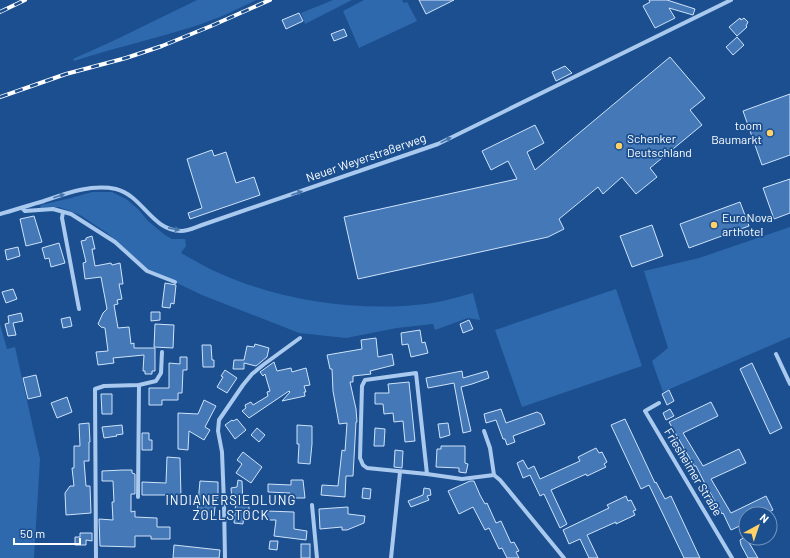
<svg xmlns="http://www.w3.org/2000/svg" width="790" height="558" font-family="Barlow,sans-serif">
<rect width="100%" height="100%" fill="#1b4f8f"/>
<g fill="#2e69ad">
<path d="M197 0H256C232 12 208 23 182 30 146 41 110 49 74 61L73 59 115 40Z"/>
<polygon points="333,0 352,0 305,24 301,13"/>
<polygon points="364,0 402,0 404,3 407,2 417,21 359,48 343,11"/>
<path d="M92 192H112L126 199 138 209 148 221 165 235 172 239H185L186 246 181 253C194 260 207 268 221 274 283 301 359 312 426 304 442 302 457 297 473 293L480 320 468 318 435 330 433 324 397 328 346 338 299 333 202 295 145 268 107 233 80 215 59 207 40 208 41 205 71 198Z"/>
<polygon points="790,227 790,337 663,392 652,361 668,348 644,271 699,258"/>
<polygon points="616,289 642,366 522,407 495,330"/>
<polygon points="0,324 7,349 15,347 40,459 34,558 0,558"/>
</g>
<g fill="#4478b7" stroke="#cfe3fa">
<polygon points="419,0 454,0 426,14"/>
<polygon points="649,0 667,0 695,9 693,15 669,8 675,18 655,28 643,6 650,2"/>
<polygon points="299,13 303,21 286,29 282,20"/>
<polygon points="740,18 741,20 744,18 748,22 746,26 747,27 737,36 729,27"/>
<polygon points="344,29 347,36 334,41 331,34"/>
<polygon points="737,37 744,45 733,55 726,47"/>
<polygon points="670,57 705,98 690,110 702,125 650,168 657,177 636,194 622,177 603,194 598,187 559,219 564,229 548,237 358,279 344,217 517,179 508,161 491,170 482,151 535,125 544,143 527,152 535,170"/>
<polygon points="565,66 572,73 556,81 552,72"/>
<polygon points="790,94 790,155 762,165 743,111"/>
<polygon points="212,150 214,156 226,152 236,183 254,177 260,195 190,219 188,213 202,208 187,159"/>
<polygon points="790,179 790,213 774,219 763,188"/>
<polygon points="740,202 749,226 689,248 680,224"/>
<polygon points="34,216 42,242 26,246 20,219"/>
<polygon points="652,225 663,256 632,267 620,236"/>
<polygon points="92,236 95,249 92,249 95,266 111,263 112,265 120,263 123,284 119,284 122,299 117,300 118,304 114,305 118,328 129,327 131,344 134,343 134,348 155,348 155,371 152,371 152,374 145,374 145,371 143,371 144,355 113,358 114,363 98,365 96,352 108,351 105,328 101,327 98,324 103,313 107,309 101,277 85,279 83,263 86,262 81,241 86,240 86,238"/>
<polygon points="59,243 65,263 51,267 49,258 45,259 42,248"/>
<polygon points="18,247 20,256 7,260 5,250"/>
<polygon points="165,283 176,285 174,304 171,303 170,308 162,307"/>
<polygon points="13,289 17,299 6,303 2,292"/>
<polygon points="151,312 160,312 160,320 151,321"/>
<polygon points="21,313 23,321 13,323 16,335 8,336 5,324 9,323 8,316"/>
<polygon points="70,317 72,326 63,328 61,319"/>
<polygon points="469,320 473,329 463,333 460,324"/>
<polygon points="155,324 174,325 173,348 154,347"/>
<polygon points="420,330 422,343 425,342 428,353 411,357 408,344 402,345 401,333"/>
<polygon points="376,338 378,357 392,354 394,365 370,371 371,374 353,376 353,382 350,382 356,409 357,422 356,422 353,476 346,476 345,497 321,495 322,485 338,486 342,450 345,451 347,423 339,424 333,391 332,369 330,369 327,355 362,349 361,340"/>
<polygon points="255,344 269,348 267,357 256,366 244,363 244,369 233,369 234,360 244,360 247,346 254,347"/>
<polygon points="202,345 211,345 212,360 214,360 214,367 203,367"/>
<polygon points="180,357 187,357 187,370 183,370 182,393 178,393 178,400 162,400 162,405 149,405 149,388 169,388 169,363 180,364"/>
<polygon points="274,362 277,371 291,368 292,372 306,368 310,385 304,386 306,392 304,392 305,396 282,401 290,392 289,391 249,418 242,411 246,408 245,405 251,402 253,405 268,396 267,392 270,391 265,374 263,376 260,372"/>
<polygon points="752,363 782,428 770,434 740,369"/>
<polygon points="225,370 237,378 227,393 217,387 223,377 221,376"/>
<polygon points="462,371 463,378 487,371 489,378 472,384 461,387 471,431 463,433 454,383 428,388 426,378"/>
<polygon points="36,375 41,396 28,399 23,378"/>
<polygon points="409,382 415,441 405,442 403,421 394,422 393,413 384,414 383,404 375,404 375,393 389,393 388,384"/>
<polygon points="669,390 674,401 667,405 662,394"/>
<polygon points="101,394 112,394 112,414 102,414"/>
<polygon points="67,397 72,412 57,418 51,403"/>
<polygon points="204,400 216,406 205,427 210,430 204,440 189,431 188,450 178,449 178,413 198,414"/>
<polygon points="711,402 718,416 683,433 703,466 739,449 746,463 711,479 731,513 766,496 773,510 765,514 746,514 746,523 731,530 723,513 722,514 720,510 703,480 696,466 694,466 669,422"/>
<polygon points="501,409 506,423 537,412 541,414 545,424 513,436 515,442 507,445 505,439 503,439 496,420 486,423 484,414"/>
<polygon points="670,409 674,416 666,420 663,413"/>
<polygon points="237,419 246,430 235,439 225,425 232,420 233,421"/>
<polygon points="625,419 655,483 656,482 665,499 671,496 700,558 684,558 649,485 641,489 611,425"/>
<polygon points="89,423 90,442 89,442 89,461 84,461 86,486 90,486 91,513 66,515 65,493 70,486 74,486 72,468 74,468 74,446 80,446 79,424"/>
<polygon points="448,423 450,435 440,438 438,424"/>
<polygon points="122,425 123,434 116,435 117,436 104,438 102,427"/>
<polygon points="297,425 312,426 312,444 310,464 298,463 299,444 297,444"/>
<polygon points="257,428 265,435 259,442 251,435"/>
<polygon points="375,428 385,429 384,446 374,446"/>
<polygon points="142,433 149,433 149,440 152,440 152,450 142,450"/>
<polygon points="441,446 465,446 465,463 468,464 466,473 459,472 459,468 436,467 437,449 441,449"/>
<polygon points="596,448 599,453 602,452 607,462 604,464 606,467 587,476 586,474 551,490 567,524 560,528 544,494 540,496 530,475 523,478 517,463 523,460 528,469 534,466 540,479 580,461 578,457"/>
<polygon points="395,450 403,451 402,468 394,467"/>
<polygon points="243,452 262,467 251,483 236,473 242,464 237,460"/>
<polygon points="167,457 180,458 181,498 168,499 168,495 142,495 142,482 166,483"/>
<polygon points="123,470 132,470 132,473 135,474 135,494 131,494 131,512 135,511 135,517 157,518 157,527 170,527 170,539 151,539 151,536 135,536 135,547 100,546 99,519 113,520 112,502 114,502 113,481 102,481 102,471"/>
<polygon points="238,480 242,481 243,504 249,504 249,514 244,513 243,524 234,523 236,500 232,500 231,488 237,487"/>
<polygon points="291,480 303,480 305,498 290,498 290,493 268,492 268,484 291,485"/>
<polygon points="200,481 218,482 218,498 216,498 214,516 197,513"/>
<polygon points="470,481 474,481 480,495 485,504 487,503 496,523 501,521 511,543 514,542 519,551 516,552 519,558 507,558 502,548 499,549 489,528 485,530 473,507 459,514 448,491"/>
<polygon points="363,488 371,489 370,499 362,498"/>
<polygon points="424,488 430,489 431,495 427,496 429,500 411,507 408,501 423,495"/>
<polygon points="626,496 628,501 631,500 636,510 633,511 635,515 616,524 616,522 587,535 598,558 589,558 580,539 569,544 563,530 609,508 607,505"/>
<polygon points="348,507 348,514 365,516 364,523 347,530 342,530 342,527 320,529 319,509"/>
<polygon points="267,511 294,512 294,529 307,531 306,540 274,536 276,520 266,520"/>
<polygon points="80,533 92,533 92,541 86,540 86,545 75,545 75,537 80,537"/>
<polygon points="745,537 751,546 758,558 748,558 741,545 740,540"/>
<polygon points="270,541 278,541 277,550 269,549"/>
<rect x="301" y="544" width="9" height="14"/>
<polygon points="174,545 220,550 219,558 173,558"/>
</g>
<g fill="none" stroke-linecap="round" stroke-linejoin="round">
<g stroke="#a9c9ee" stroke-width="4">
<polyline points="22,208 25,211 53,209 71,214 115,242 147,271 175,282"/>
<polyline points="63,212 62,218 79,309"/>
<path d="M0 214C15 210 29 205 44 201 67 193 91 184 116 189 143 196 151 230 181 231 188 231 196 227 202 225L438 144 731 0"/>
<polyline points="776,354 790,384"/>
<polygon points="416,373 427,474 367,468 363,465 360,458 362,386 365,380"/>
<polyline points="659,403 645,411 732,558"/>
<polyline points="484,431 490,448 494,475"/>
<polyline points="427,474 462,479 494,475"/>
<polyline points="494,475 500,480 564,558"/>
<polyline points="138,497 139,385"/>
<polyline points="312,505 317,558"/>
<polyline points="96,558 95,389 104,386 139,385 156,381 161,373 162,352"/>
<polyline points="225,558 224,503 222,452 218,431 219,420 243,385 252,374 263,365 300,338"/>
<polyline points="391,558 400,472"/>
</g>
<defs>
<g id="rail">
<polyline points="0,12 25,0"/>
<polyline points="0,97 66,74 126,58 162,46 211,26 270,0"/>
</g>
</defs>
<use href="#rail" stroke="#fff" stroke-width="4"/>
<use href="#rail" stroke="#1b4f8f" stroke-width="2.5" stroke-dasharray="8" stroke-linecap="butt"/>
</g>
<defs><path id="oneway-solid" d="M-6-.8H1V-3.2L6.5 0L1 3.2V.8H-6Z"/></defs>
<g fill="#4674ac">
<use href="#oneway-solid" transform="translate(446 140) rotate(-26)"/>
<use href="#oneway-solid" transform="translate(297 193) rotate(-19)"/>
<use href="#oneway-solid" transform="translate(59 196) rotate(-18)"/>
<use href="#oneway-solid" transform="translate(174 229) rotate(11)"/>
</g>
<g fill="#ffd166" stroke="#1b4f8f" stroke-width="1.5">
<circle cx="770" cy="133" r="4"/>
<circle cx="619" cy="146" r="4"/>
<circle cx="714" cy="225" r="4"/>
</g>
<g text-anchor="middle" stroke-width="3.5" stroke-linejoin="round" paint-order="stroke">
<g font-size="12" fill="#fff" stroke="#1b4f8f" text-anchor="start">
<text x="762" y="130" text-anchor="end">toom<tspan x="762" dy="14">Baumarkt</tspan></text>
<text x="627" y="143">Schenker<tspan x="627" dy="14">Deutschland</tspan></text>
<text x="722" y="222">EuroNova<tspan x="722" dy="14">arthotel</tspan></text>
</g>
<g font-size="12" fill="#fff" stroke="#1b4f8f">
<text transform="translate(366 158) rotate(-19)" y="4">Neuer Weyerstraßerweg</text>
<text transform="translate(693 472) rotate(59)" y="4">Friesheimer Straße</text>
</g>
<g font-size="13" letter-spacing="1" fill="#fff" stroke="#1b4f8f">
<text x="231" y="505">INDIANERSIEDLUNG<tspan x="231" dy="15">ZOLLSTOCK</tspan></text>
</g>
</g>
<g transform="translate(758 526) rotate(40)"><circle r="19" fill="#1b4f8f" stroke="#7695bc"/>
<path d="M0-3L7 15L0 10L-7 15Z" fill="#ffd166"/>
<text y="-6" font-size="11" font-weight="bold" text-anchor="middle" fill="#ffffff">N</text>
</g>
<path d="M14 538v6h66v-6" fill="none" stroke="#ffffff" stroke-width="2"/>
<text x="20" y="538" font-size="12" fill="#ffffff" stroke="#1b4f8f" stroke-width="3" paint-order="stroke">50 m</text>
</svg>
